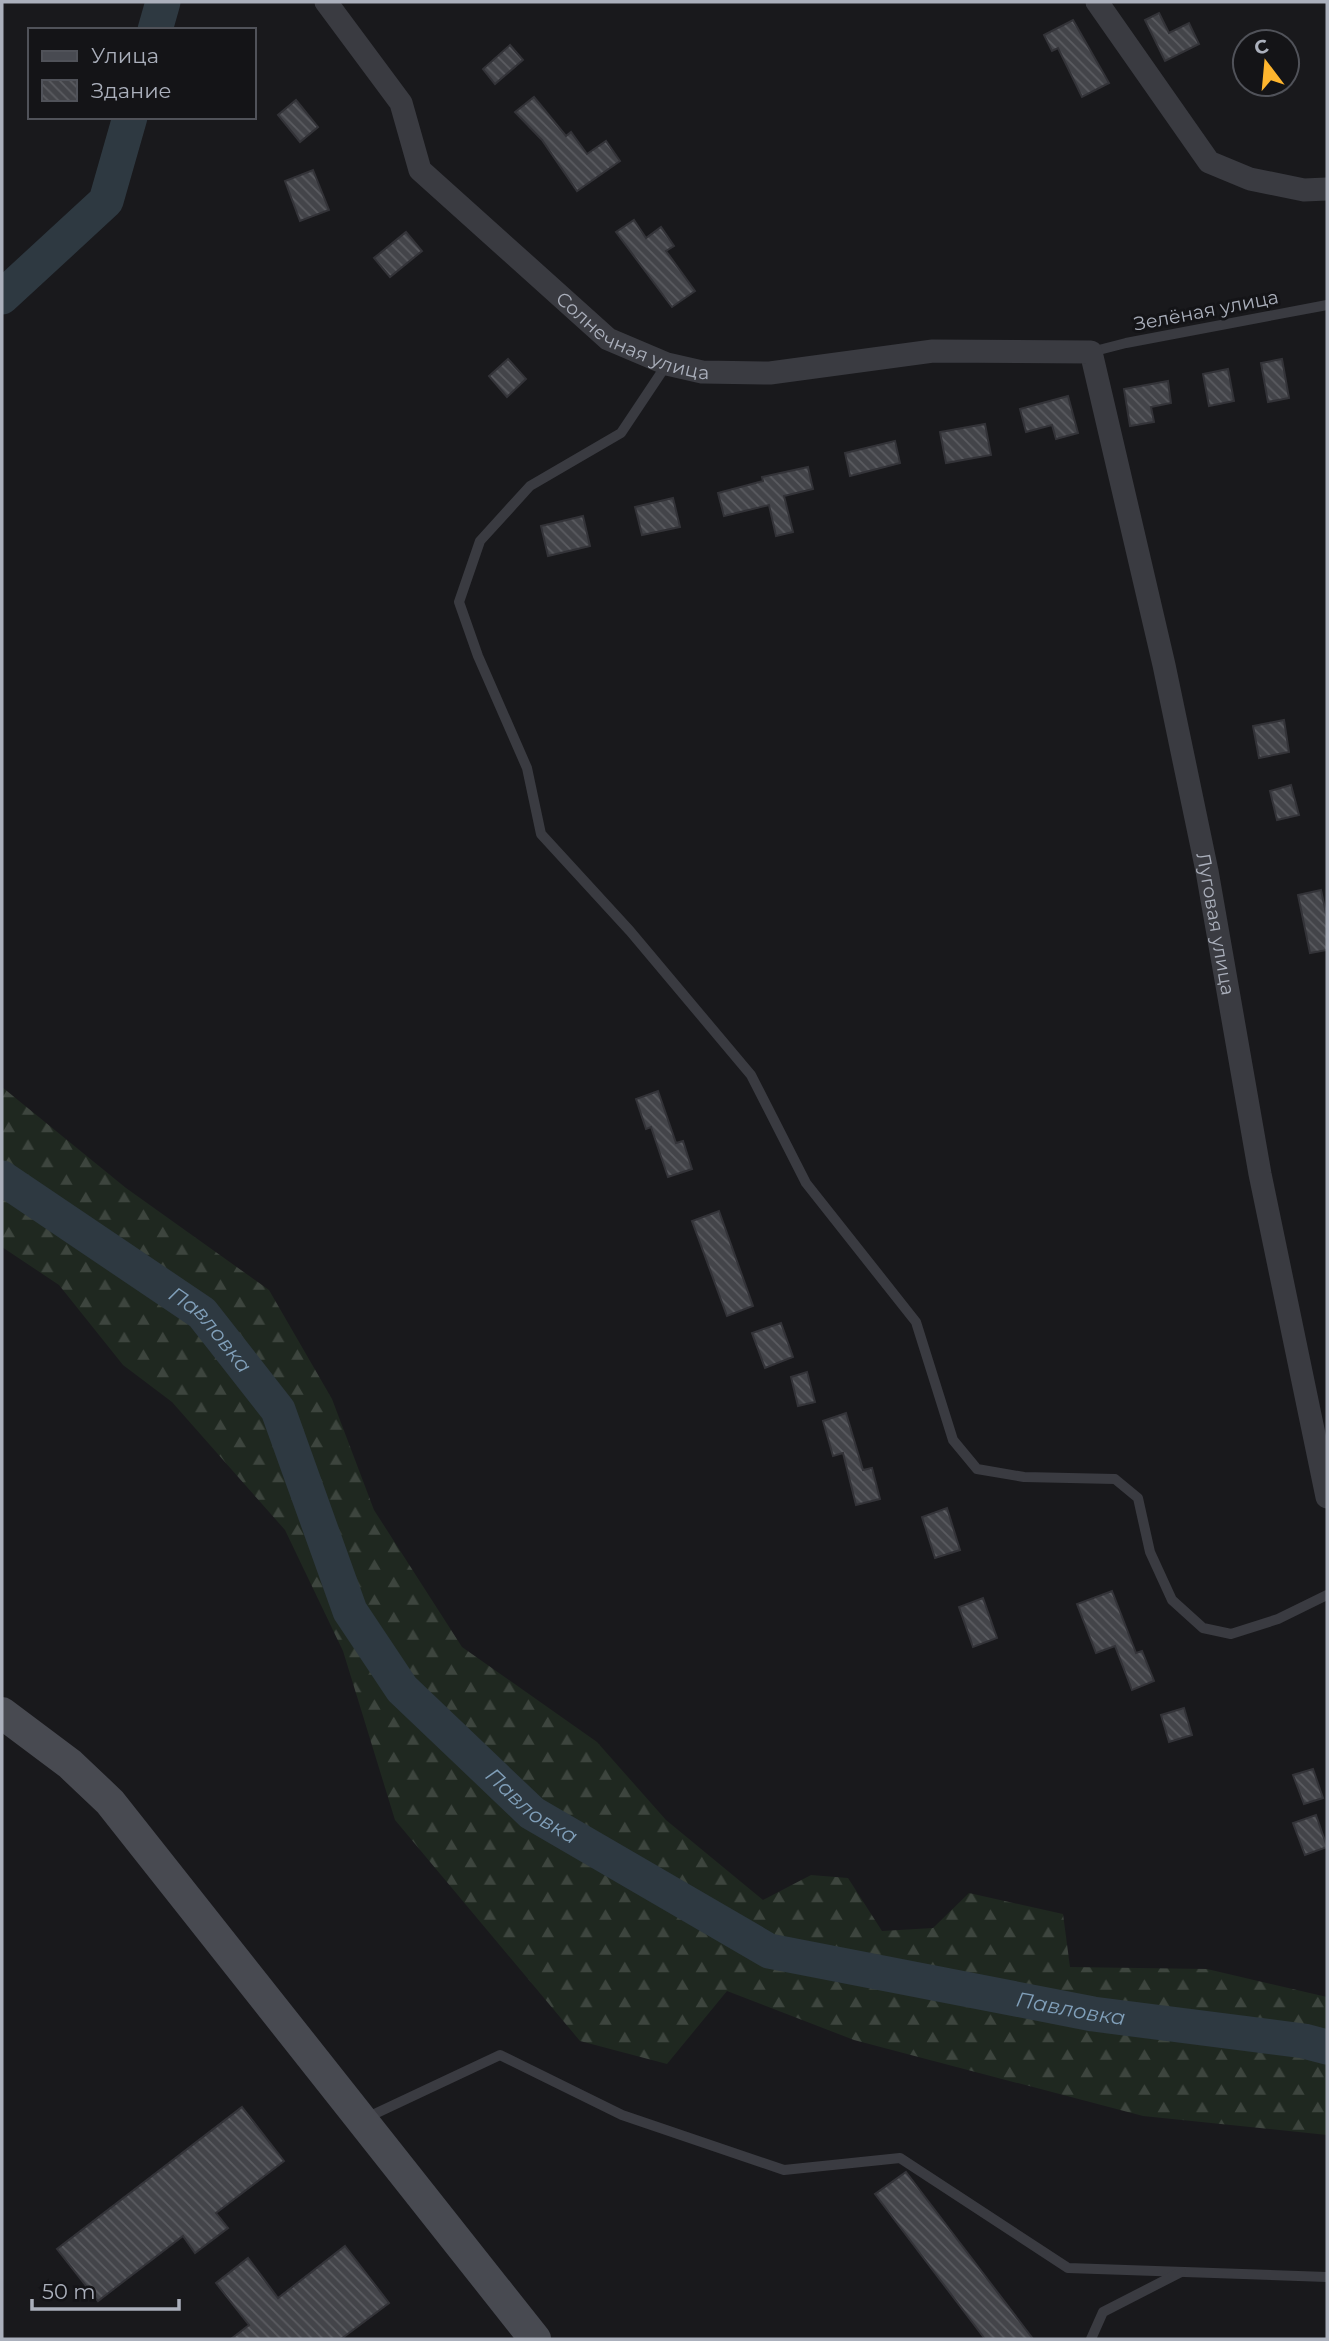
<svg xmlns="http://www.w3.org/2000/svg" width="1329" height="2341" font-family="Montserrat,sans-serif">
<defs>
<pattern id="forest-firs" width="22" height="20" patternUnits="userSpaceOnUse" patternTransform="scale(1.75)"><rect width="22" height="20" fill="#1f2820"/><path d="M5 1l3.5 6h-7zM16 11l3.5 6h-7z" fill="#3d453e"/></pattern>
<pattern id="building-back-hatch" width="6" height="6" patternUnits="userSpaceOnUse" patternTransform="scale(1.75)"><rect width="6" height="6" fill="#434449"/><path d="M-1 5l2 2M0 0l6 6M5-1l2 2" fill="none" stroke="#5b5c61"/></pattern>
</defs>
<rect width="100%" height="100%" fill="#19191c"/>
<polygon fill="url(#forest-firs)" points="2,1087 126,1188 269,1290 332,1399 374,1510 462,1647 597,1742 666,1820 763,1900 811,1875 848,1878 882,1931 933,1928 969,1893 1063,1914 1070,1967 1207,1969 1327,1997 1327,2135 1143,2116 854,2040 727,1991 667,2064 580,2041 395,1820 343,1651 285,1530 172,1402 123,1365 59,1285 2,1247"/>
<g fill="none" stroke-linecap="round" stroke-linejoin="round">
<g stroke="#2e3941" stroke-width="35">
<polyline points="155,30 163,2"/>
<polyline points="2,297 106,201 130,117"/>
<path id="s1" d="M2 1178 202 1313 278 1410 350 1611 402 1689 532 1813 769 1951 1093 2014 1304 2041 1327 2047"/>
</g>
</g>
<g fill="url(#building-back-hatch)" stroke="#333338" stroke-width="2">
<polygon points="1159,13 1169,33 1189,23 1199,44 1165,61 1145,20"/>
<polygon points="1073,20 1109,83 1082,97 1058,48 1052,51 1044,35"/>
<polygon points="510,45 523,60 495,84 483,69"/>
<polygon points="534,97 566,136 571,132 587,154 606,141 620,161 577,191 542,140 515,112"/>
<polygon points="296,100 318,127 300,142 278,115"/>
<polygon points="313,170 329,210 300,221 285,181"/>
<polygon points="634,220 646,238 661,227 674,246 666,251 695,291 672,307 616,232"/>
<polygon points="406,232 422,251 390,277 374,258"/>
<polygon points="508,359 526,379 507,397 489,376"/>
<polygon points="1282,359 1289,398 1268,402 1261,363"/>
<polygon points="1228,369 1234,401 1209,406 1203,374"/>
<polygon points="1168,381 1171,403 1151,407 1154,422 1130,426 1124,389"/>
<polygon points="1068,396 1078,433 1056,439 1052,425 1026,432 1020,409"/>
<polygon points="985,424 991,455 946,463 940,432"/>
<polygon points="895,441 900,463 850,476 845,453"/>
<polygon points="808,467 813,489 784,496 793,532 776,536 769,505 724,516 718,493 763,481 762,477"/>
<polygon points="673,498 680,527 642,535 635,507"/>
<polygon points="583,516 590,546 548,556 541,526"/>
<polygon points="1284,720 1289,752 1259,758 1253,726"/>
<polygon points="1291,785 1299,815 1277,820 1270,791"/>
<polygon points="1321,890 1327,918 1327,950 1310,953 1298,895"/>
<polygon points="658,1091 676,1143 683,1141 692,1169 668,1177 651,1127 646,1129 636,1099"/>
<polygon points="719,1211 753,1306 727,1316 692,1221"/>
<polygon points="781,1323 793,1357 765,1368 752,1333"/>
<polygon points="807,1372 815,1402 798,1406 791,1377"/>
<polygon points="846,1413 863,1470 872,1468 880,1499 856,1505 843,1453 833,1456 823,1421"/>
<polygon points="947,1508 960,1550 935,1558 922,1517"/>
<polygon points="1112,1591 1136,1653 1142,1651 1154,1681 1132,1690 1115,1646 1096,1653 1077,1604"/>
<polygon points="983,1598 997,1638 973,1647 959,1607"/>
<polygon points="1184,1708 1192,1735 1169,1742 1161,1715"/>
<polygon points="1313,1769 1323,1798 1304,1804 1293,1775"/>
<polygon points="1316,1815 1327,1847 1305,1855 1293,1823"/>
<polygon points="242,2107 284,2161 216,2213 228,2228 195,2253 183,2236 98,2301 57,2249"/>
<polygon points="906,2172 1033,2339 985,2339 875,2194"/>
<polygon points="345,2246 389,2303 341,2339 231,2339 249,2325 216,2283 248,2258 278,2298"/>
</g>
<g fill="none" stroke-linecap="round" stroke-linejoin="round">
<g stroke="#3a3b41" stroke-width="10">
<polyline points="1091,352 1126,343 1327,305"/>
<polyline points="667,364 621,433 530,486 480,541 459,602 478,656 527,768 541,834 630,931 751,1075 806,1183 916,1322 953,1440 977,1469 1024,1477 1115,1479 1138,1498 1150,1552 1172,1600 1203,1628 1231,1634 1278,1619 1327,1595"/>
<polyline points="366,2118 500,2055 622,2115 784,2170 900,2158 1068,2268 1327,2277"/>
<polyline points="1091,2339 1103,2312 1181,2272"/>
</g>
<g stroke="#3a3b41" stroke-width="23">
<path id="s2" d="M326 2 401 103 420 170 608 339 667 364 702 372 770 373 933 351 1091 352 1164 665 1207 871 1260 1174 1327 1497"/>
<polyline points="1097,2 1209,162 1250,179 1304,190 1327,189"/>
</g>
<polyline stroke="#484a51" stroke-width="32" points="2,1713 70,1764 110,1802 535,2339"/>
</g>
<g text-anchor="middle" stroke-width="6" stroke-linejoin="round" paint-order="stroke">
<g font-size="19" fill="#abb0bc" stroke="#141417">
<text transform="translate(1206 310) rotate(-11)" y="7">Зелёная улица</text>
<text dy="7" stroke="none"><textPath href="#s2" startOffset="469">Солнечная улица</textPath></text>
<text dy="7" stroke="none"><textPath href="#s2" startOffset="1524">Луговая улица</textPath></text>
</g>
<g font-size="21" font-style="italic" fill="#809fb9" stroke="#141417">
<text dy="7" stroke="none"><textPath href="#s1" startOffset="259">Павловка</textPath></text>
<text dy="7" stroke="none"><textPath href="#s1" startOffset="847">Павловка</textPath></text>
<text dy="7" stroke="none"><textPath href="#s1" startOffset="1433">Павловка</textPath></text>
</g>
</g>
<rect width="1329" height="2341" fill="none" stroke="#abb0bc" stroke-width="7"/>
<rect x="28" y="28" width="228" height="91" fill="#141417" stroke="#505259" stroke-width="2"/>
<rect x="42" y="51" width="35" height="10" fill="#484a51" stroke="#505259" stroke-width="2"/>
<text x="91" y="63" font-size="21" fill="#abb0bc">Улица</text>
<rect x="42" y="80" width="35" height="21" fill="url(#building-back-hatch)" stroke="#505259" stroke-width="2"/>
<text x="91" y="98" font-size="21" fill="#abb0bc">Здание</text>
<g transform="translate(1266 63) rotate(344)"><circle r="33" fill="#141417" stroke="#505259" stroke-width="2"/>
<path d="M0-5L12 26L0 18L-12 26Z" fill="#ffb62e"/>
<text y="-10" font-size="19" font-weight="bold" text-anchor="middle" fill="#abb0bc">С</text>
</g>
<path d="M32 2299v10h147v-10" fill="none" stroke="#abb0bc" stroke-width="3.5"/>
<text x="42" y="2299" font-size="21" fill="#abb0bc" stroke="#141417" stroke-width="5" paint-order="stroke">50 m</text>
</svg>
